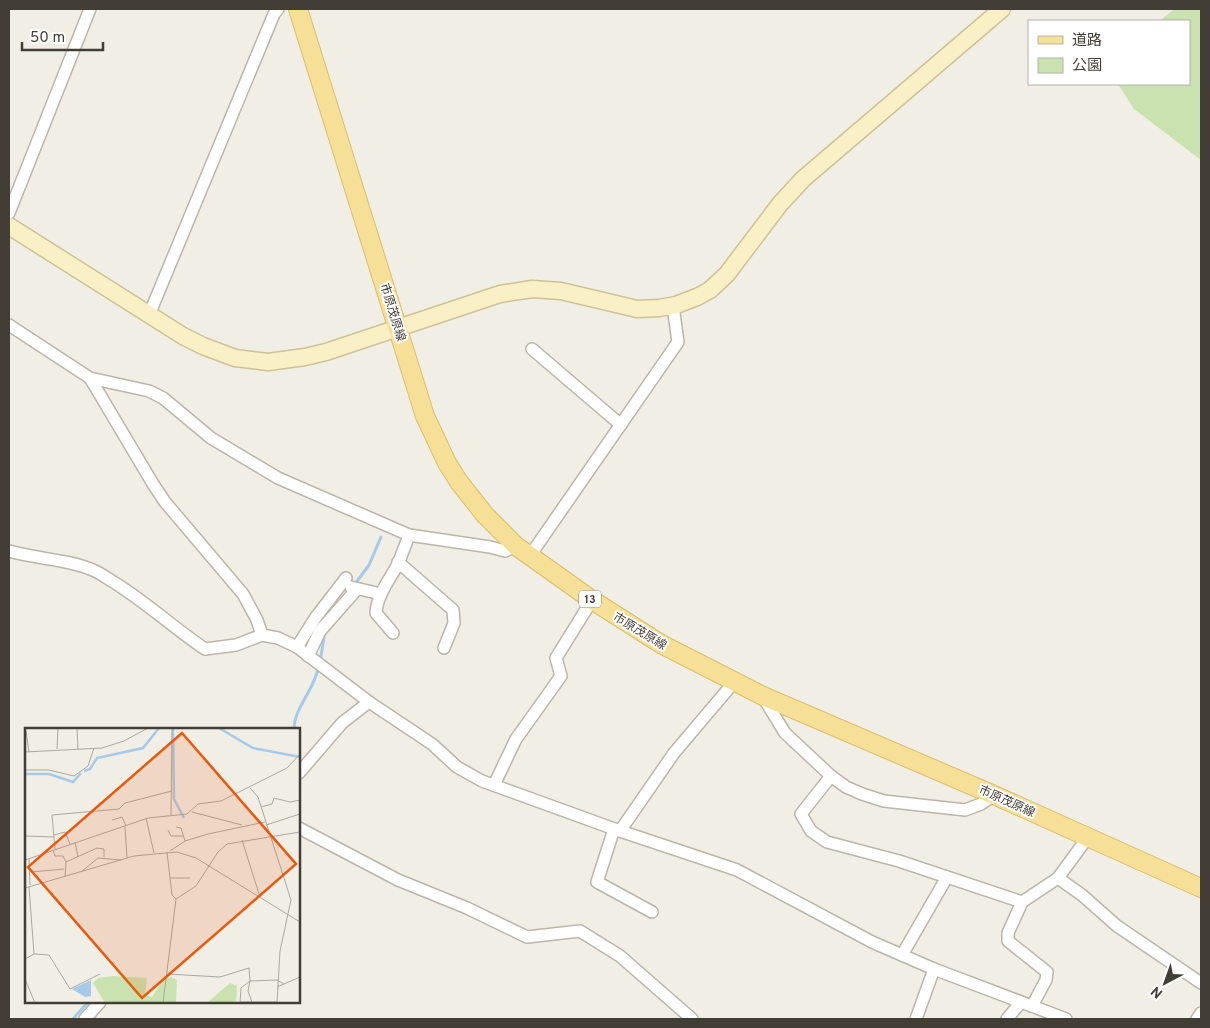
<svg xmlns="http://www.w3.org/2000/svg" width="1210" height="1028" font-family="Overpass,'Noto Sans JP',sans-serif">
<rect width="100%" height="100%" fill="#f1eee5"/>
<polygon fill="#c9e2b0" points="1174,9 1201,9 1201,160 1134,109 1118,84 1189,84 1189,21 1160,21"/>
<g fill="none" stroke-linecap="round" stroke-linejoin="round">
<g stroke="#a5caea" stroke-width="3">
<polyline points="355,584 369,565 381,537"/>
<polyline points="320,662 325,631"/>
<path d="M294 729C294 708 315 689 318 668"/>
<polyline points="73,1019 88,1002"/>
</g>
<defs>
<g id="street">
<polyline points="9,213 90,9"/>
<polyline points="149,315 274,14 278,9"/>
<polyline points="9,325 90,378 149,391 163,398 211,438 278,478 409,535 490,547 505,551 516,546"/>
<polyline points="532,349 621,425"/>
<polyline points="90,378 153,484 165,502 243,594 257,620 262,635"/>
<path d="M9 551C37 559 68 559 95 571 102 574 108 579 115 583 147 603 174 628 205 649L236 645 262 635 278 638 297 647 369 702 432 744 457 767 482 781 620 831 737 870 872 942 934 969 1066 1019"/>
<polyline points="529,557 678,342 673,306"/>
<polyline points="398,562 453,610 454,623 444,648"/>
<polyline points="351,587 381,594"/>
<path d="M393 633 376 613C377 594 391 578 399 562 402 553 406 544 409 535"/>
<polyline points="297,647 316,617 346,578"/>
<polyline points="308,656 320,631 357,589"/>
<polyline points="763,697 785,733 831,776 846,787 862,794 884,801 965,810 981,804 994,795"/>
<polyline points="299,773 342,723 369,702"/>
<polyline points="831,776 801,814 811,831 827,842 899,861 1022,902 1058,878 1088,837"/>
<polyline points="494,785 516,739 561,676 556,658 592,600"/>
<polyline points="299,828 398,880 467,908 527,937 580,931 620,956 692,1019"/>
<polyline points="614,829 597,882 652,912"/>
<polyline points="620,831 674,753 735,681"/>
<polyline points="1058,878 1082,895 1117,926 1201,983"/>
<polyline points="1022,902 1008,933 1008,941 1047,972 1046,980 1032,1006"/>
<polyline points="902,955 947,877"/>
<polyline points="85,1019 100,1002"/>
<polyline points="916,1019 934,969"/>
<polyline points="1007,1019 1021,1002"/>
<polyline points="1197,1019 1201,1013"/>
</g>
<polyline id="secondary" points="9,226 183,336 203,346 235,358 268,362 305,357 326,352 500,294 532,289 561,291 637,309 659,308 676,305 697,297 710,290 727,274 780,204 803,179 1002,9"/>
<polyline id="primary" points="298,9 425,416 447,463 459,482 485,515 516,546 592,600 661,644 763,696 994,795 1201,888"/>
</defs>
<use href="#street" stroke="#bbb6a8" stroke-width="14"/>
<use href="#secondary" stroke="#cec297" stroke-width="19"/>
<use href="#primary" stroke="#dabe6a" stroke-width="20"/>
<use href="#street" stroke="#fff" stroke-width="11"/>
<use href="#secondary" stroke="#faf0c5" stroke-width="16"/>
<use href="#primary" stroke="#f6e098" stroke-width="18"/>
</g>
<g text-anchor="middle" stroke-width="4" stroke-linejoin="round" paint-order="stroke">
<rect fill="#fff" stroke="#7b7872" stroke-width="1" x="579" y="590.5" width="22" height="17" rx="4"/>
<g font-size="11" font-weight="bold" fill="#433e35">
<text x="590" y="603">13</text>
</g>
<g font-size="12" fill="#433e35" stroke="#fff">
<text transform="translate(393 312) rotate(73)" y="4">市原茂原線</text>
<text transform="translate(640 631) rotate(31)" y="4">市原茂原線</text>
<text transform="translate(1007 801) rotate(24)" y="4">市原茂原線</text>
</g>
</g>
<g transform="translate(25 728)">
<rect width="275" height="275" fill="#f1eee5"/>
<path d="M88 248 122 250 120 267 127 269 138 251 146 249 152 252 151 275H80L68 255 73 250ZM205 255 212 258 211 275H182Z" fill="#c9e2b0"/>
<path d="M66 252V268L60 269 47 261Z" fill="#a5caea"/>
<path fill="none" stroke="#a5caea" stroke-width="2.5" d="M194 0 228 20 275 29M148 1 149 71 159 90M59 43 65 41 72 30 118 20 134 0M0 46H24L48 54 56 45"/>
<path fill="none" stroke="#aba89f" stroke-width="1" d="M52 0 53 21M1 3 4 24M32 21 33 0M0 24 77 20 99 13 123 0M0 42H24L49 48 63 38 69 20M225 60 233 69 266 172 255 223 252 275M236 79 247 76 249 70 265 74 275 72M167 84 217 97M146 87 147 0M121 90 129 125M87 92 97 89 101 98M241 97 275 86M100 99 102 130M151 99 156 100 160 113M143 102 146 108H158M29 107 40 104 45 116M0 108 29 109M217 112 235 169M50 114 53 129M30 121 27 87 94 81 100 75 147 63M28 122 30 128H38L41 134M145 123 160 113 183 106 240 94M142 124 147 167 151 171M4 131 5 157M0 132 123 90 162 86 173 76 196 73 262 40 275 26M6 144 39 141M56 144 73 130 96 132M40 149 41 134 72 120 79 121V129M145 150H165M4 159 9 226M0 160 109 128 152 124 171 130 275 194M0 231 9 226 24 227 45 261 75 246M142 246 195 249 224 240 225 253 216 260 215 275M0 251 10 275M252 259 275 249M215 274H252M227 274 223 263 225 253 252 252 259 256M138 275 151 171 171 158 193 124 202 116 275 104"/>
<path fill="#e8590c" fill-opacity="0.15" stroke="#e8590c" stroke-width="2.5" d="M157 5 271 136 117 270 3 139Z"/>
<rect width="275" height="275" fill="none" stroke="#433e35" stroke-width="2.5"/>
</g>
<rect width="1210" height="1028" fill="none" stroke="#433e35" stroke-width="20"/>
<rect x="1028" y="20" width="162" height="65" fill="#ffffff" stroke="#b4b2ae"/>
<rect x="1038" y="36" width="25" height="8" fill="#f6e098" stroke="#b4b2ae"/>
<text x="1072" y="45" font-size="15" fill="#433e35">道路</text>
<rect x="1038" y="58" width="25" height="15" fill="#c9e2b0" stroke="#b4b2ae"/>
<text x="1072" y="70" font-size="15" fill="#433e35">公園</text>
<g transform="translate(1165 983) rotate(221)" stroke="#ffffff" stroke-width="4" paint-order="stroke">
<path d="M0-4L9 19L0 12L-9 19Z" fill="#433e35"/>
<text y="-8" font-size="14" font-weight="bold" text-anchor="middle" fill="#433e35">N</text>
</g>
<path d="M22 42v8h81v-8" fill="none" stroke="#433e35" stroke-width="2.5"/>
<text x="30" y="42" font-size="15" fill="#433e35" stroke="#ffffff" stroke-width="4" paint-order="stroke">50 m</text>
</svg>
